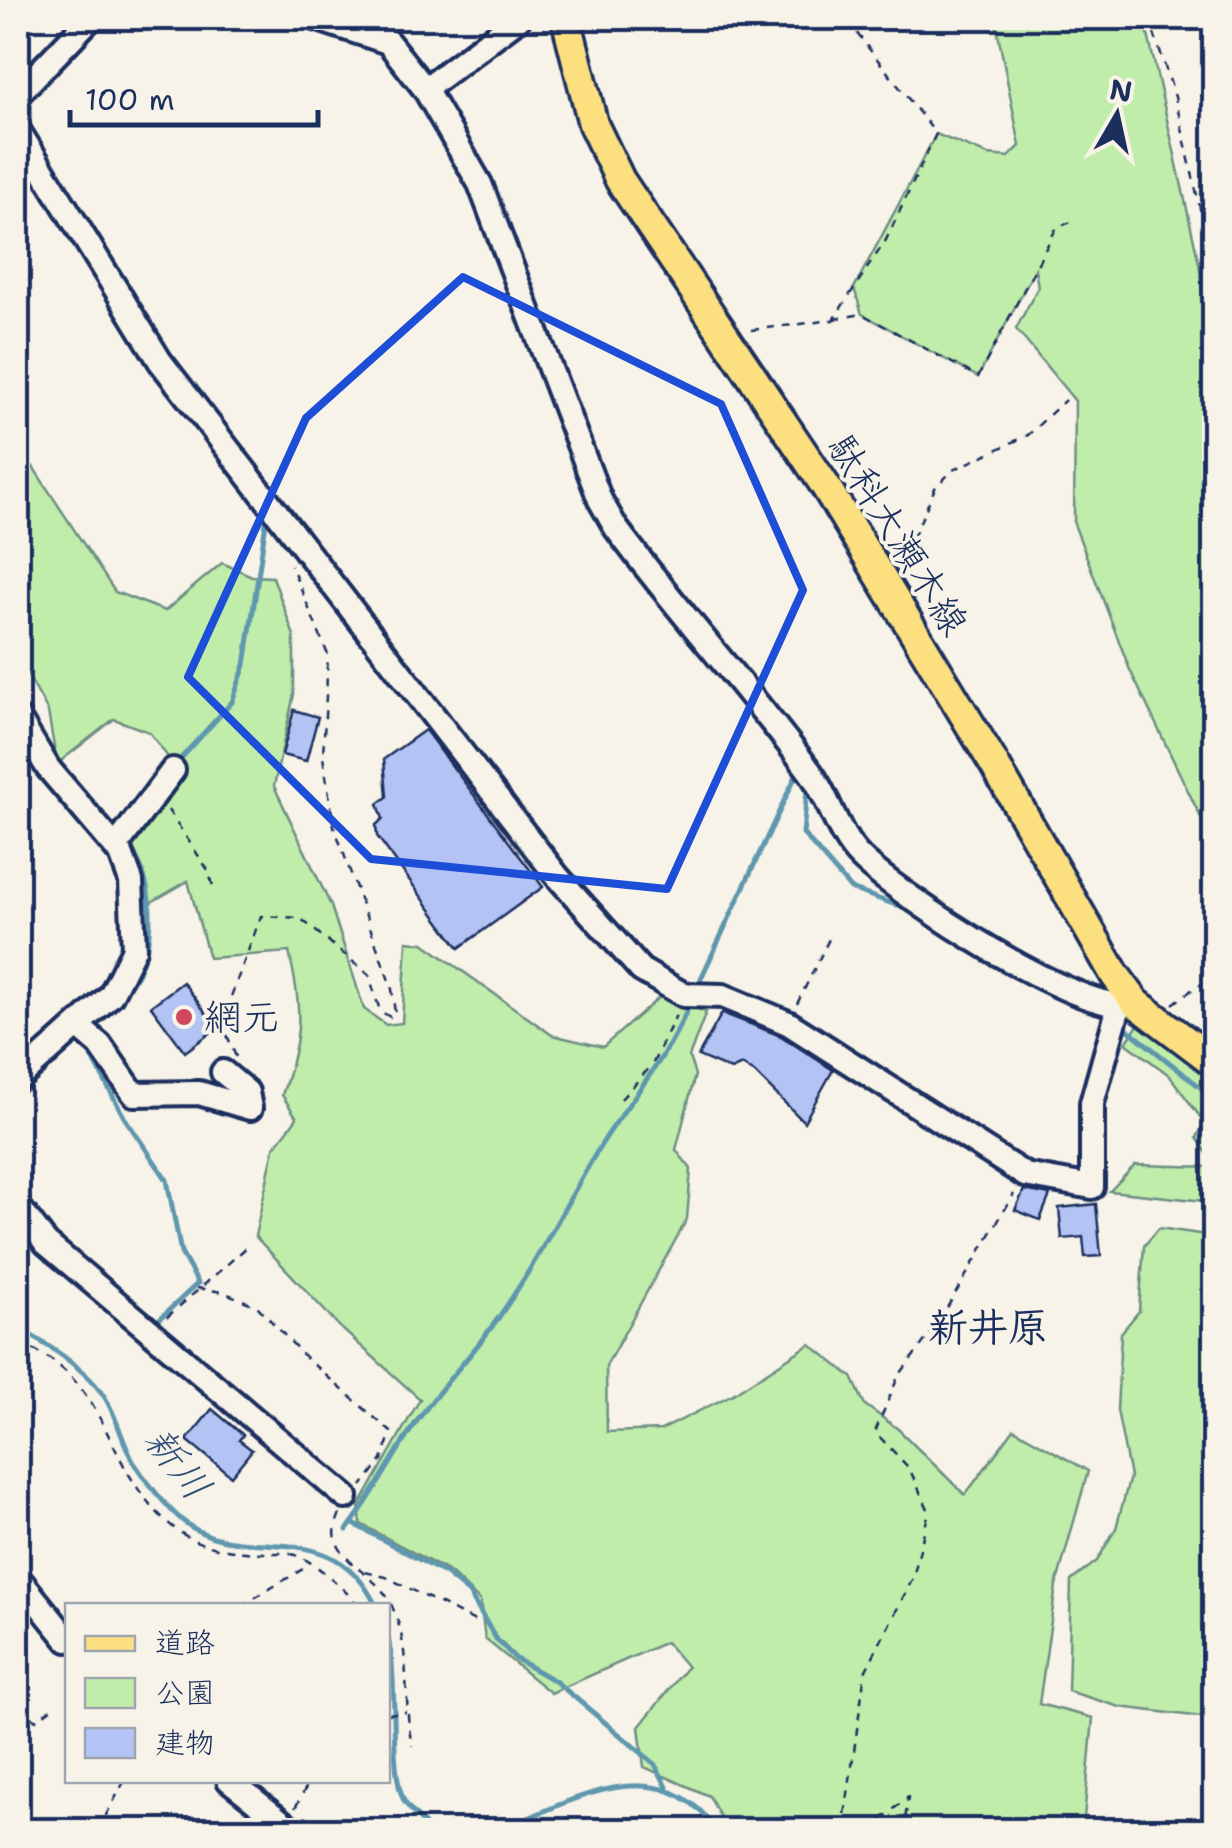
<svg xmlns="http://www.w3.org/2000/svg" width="1232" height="1848" font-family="'Shantell Sans','Klee One',sans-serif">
<rect width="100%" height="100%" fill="#f7f3e8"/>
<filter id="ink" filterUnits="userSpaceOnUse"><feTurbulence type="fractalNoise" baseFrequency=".01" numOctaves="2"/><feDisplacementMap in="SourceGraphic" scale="20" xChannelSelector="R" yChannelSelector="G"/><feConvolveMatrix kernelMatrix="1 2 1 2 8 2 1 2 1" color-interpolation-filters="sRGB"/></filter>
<g filter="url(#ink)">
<g fill="#c1edaa" stroke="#6e8e84" stroke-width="2.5">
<polygon points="995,18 1143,18 1147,30 1199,263 1207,326 1214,352 1214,845 1130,670 1074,524 1075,401 1016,329 1038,287 1035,269 978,377 862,314 854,288 936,134 988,155 1009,157 1020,146"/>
<path d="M18 444 115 592 165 611 222 563 252 576 273 577 294 636V694L274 786 331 906 364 1009 386 1025 402 1023 407 941 423 943 552 1035 603 1047 661 996 706 1012 689 1057 695 1075 676 1150 691 1169 687 1219 606 1366 607 1432 661 1430 733 1394 810 1344 852 1377 865 1405 898 1429 965 1495 1014 1429 1088 1471 1056 1586 1039 1704 1093 1718 1083 1830H727L709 1796 644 1767 639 1727 687 1667 666 1642 551 1693 485 1639 480 1601 451 1573 361 1524 359 1507 420 1399 341 1328 255 1236 274 1148 297 1118 282 1095C302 1037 303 1011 289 952L209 958 188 881 143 907 122 844 177 769 149 732 114 719 57 764 48 712 25 670 18 629Z"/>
<polygon points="1142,1019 1214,1076 1214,1164 1197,1138 1204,1122 1169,1075 1126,1043"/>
<polygon points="1135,1165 1214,1167 1214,1202 1110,1191"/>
<polygon points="1159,1228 1213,1236 1214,1241 1214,1718 1210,1718 1120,1707 1068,1691 1071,1581 1097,1561 1116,1528 1130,1477 1117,1410 1121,1333 1139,1311 1144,1246"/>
</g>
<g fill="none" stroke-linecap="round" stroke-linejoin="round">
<g stroke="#5f97af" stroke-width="5">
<polyline points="546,327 570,385 567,391"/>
<polyline points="663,606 791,764"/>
<polyline points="174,766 232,702 245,665 267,515"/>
<polyline points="801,777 807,789 803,834 851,889 910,910"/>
<polyline points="697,987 798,771"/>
<path d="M123 994C157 959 158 888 131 848"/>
<polyline points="1085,1007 1107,1017"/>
<polyline points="1126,1028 1214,1098"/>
<polyline points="88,1049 124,1117 167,1180 181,1253 198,1283 153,1325"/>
<path d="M18 1328C48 1345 81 1365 102 1393 117 1414 121 1441 134 1463 146 1481 166 1507 183 1521 241 1569 331 1510 376 1606"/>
<polyline points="352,1523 446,1574 469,1593 496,1639 516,1659 555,1681 655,1764 667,1787"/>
<path d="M347 1530C374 1495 392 1457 417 1421 443 1384 476 1351 501 1314 538 1261 565 1205 598 1150 627 1102 665 1062 687 1010"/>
<path d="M388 1638C399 1681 388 1769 404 1801 410 1811 422 1821 430 1830"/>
<polyline points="524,1823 566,1830"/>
<path d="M502 1830C573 1799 662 1748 716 1830"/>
</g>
</g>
<g fill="#b3c3f3" stroke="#1b2f5e" stroke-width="2.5">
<polygon points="294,710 318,717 306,761 282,755"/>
<polygon points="425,730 543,887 459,948 377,836 376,825 383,819 378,804 387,797 384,759"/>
<polygon points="183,982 217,1028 185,1052 151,1006"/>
<polygon points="722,1013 781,1036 833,1070 804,1122 755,1073 742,1065 731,1070 698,1056"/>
<polygon points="1024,1190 1050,1195 1040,1220 1015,1210"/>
<polygon points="1096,1204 1101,1256 1085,1257 1083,1237 1062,1239 1059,1208"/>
<polygon points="212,1409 243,1435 239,1440 252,1450 231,1476 187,1440"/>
</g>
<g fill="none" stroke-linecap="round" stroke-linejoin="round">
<defs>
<g id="minor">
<path d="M315 18 388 42 425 89 480 184 600 500 616 528C678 612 749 689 811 773 829 798 838 836 861 858 901 897 1079 1015 1131 1004"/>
<polyline points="425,89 519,18"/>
<polyline points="18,94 91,18"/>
<polyline points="18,130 160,361 557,876 641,970 684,995 723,996 788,1023 1025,1175 1092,1187 1092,1103 1119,1006"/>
<polyline points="18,718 48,768 121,854 131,881 134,949 111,995 18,1079"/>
<polyline points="117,845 173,770"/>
<polyline points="79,1027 100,1045 134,1094 199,1093 250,1108 247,1092 223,1072"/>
<polyline points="18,1206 46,1243 346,1497"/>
<polyline points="18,1578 68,1640"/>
<polyline points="229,1780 292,1830"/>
</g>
<polyline id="major" points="566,18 593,124 620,180 826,487 996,767 1115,975 1136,1003 1214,1062"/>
</defs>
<use href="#minor" stroke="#1b2f5e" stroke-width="30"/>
<use href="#major" stroke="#1b2f5e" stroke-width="35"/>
<g stroke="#1b2f5e" stroke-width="2.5" stroke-dasharray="8 8" stroke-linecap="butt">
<polyline points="1149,18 1175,97 1214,271"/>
<polyline points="834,319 862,314 978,377 1057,227 1077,220"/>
<polyline points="751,330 833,320 886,240 936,134 845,18"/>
<path d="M1214 447C1205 467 1196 491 1214 509"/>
<polyline points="900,567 935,488 953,470 1028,435 1065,400"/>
<polyline points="18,774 30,779"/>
<polyline points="168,810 208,870 213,886"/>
<polyline points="797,1004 829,939"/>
<polyline points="1173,1004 1197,986 1214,981"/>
<polyline points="236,1057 225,1030 226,1010 261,916 300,918 369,975 380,1011 390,1017 395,1014 392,989 334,826 323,757 328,655 291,565"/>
<polyline points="621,1099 652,1065 676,1015"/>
<polyline points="197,1288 223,1292 257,1306 306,1358 391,1432 382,1460 362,1486"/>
<polyline points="167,1317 247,1247"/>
<path d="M18 1343C110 1377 100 1460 165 1520 193 1547 225 1552 263 1553 275 1553 290 1552 301 1557 323 1569 342 1587 359 1606"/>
<path d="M340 1514C319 1556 372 1569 389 1600 413 1646 402 1697 412 1746"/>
<polyline points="365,1572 386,1577 477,1622"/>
<polyline points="241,1606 308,1566"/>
<polyline points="18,1708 36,1720 52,1708"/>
<polyline points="388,1714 406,1712"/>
<polyline points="295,1808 310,1780"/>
<polyline points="98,1830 125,1780"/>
<polyline points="843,1830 865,1672 913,1578 929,1511 909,1468 875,1432 898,1377 938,1323 1014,1194"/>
<polyline points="869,1830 908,1797 904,1830"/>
</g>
<use href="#minor" stroke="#f7f3e8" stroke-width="22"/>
<use href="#major" stroke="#fce080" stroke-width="28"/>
</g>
</g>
<path fill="none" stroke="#1d4ed8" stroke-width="8" stroke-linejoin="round" d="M463 277 721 404 803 590 667 889 371 859 188 677 306 418Z"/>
<circle fill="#d1495b" stroke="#f7f3e8" stroke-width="4" cx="184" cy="1017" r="10"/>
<g text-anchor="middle" stroke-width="8" stroke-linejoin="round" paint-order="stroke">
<g font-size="38" fill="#1b2f5e" stroke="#f7f3e8">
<text transform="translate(898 535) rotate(58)" y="13">駄科大瀬木線</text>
</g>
<g font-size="38" fill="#1b2f5e" stroke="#f7f3e8" text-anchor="start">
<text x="204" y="1030">網元</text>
</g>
<g font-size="40" font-weight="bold" fill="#1b2f5e" stroke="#f7f3e8">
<text x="988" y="1341">新井原</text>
</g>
<g font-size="40" font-style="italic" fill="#325279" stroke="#f7f3e8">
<text transform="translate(178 1463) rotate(52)" y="14">新川</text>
</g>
</g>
<rect width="1232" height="1848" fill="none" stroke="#f7f3e8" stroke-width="60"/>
<rect x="30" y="30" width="1172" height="1788" fill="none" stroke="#1b2f5e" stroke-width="4" filter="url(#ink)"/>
<rect x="65" y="1603" width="325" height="180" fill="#f7f3e8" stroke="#9fa5b1" stroke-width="2.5"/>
<rect x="85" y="1636" width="50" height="15" fill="#fce080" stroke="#9fa5b1" stroke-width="2.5"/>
<text x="155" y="1653" font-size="30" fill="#1b2f5e">道路</text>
<rect x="85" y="1678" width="50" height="30" fill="#c1edaa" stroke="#9fa5b1" stroke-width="2.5"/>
<text x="155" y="1703" font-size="30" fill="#1b2f5e">公園</text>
<rect x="85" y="1728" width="50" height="30" fill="#b3c3f3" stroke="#9fa5b1" stroke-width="2.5"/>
<text x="155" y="1753" font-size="30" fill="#1b2f5e">建物</text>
<g transform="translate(1117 115) rotate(9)" stroke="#f7f3e8" stroke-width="8" paint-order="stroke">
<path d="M0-8L18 38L0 25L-18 38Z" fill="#1b2f5e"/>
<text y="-15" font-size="28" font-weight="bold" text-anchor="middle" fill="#1b2f5e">N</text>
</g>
<path d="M70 110v15h248v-15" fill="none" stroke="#1b2f5e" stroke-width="5"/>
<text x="85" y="110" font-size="30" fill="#1b2f5e" stroke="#f7f3e8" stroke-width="8" paint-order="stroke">100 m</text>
</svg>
